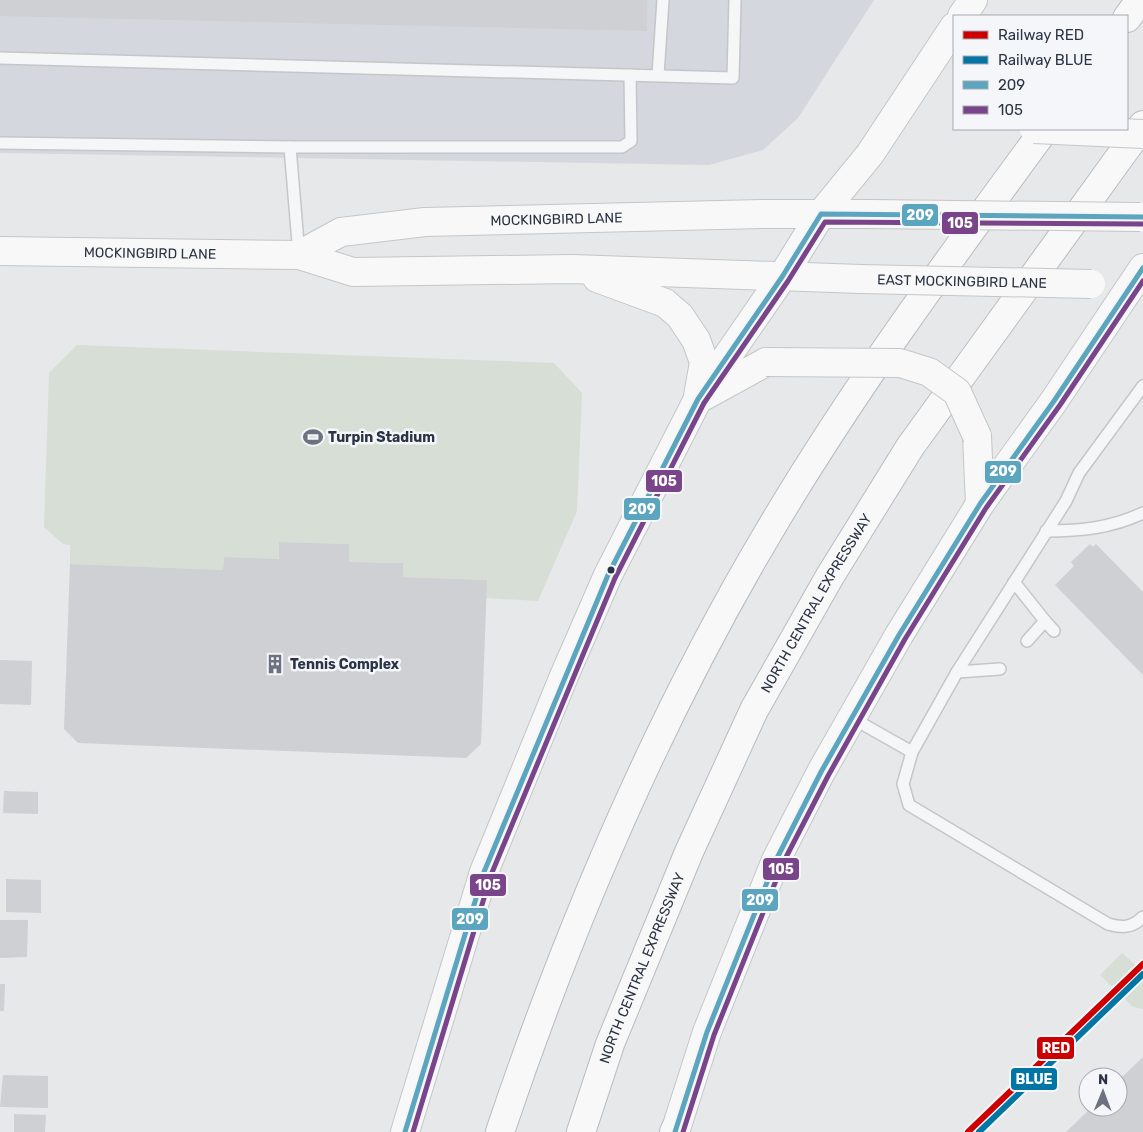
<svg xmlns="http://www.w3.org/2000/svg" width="1143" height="1132" font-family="Rubik,sans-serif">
<rect width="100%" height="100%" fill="#e6e8ea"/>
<polygon fill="#d4d7dd" points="0,0 874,0 798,118 763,150 709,165 0,153"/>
<g fill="#d6ded6">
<polygon points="77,345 554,363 582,393 577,511 538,601 486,598 487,580 403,577 403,563 349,562 349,544 279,542 279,559 224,557 223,570 70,564 70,545 63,544 44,527 49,373"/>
<polygon points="1122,953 1143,972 1143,1009 1133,1007 1100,975"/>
</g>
<g fill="#ced0d3">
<polygon points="0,0 647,0 647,31 0,16"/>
<polygon points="279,542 349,544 349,562 403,563 403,577 487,580 481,744 466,758 78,743 64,729 70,564 223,570 224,557 279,559"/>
<polygon points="1090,544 1093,547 1096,544 1143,592 1143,675 1055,585 1074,566 1071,562"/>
<polygon points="0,660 32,661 31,705 0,704"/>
<polygon points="4,791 38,792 38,814 3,813"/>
<polygon points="6,879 41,880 41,913 6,912"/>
<polygon points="0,920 28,920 27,957 0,958"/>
<polygon points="0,984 5,984 4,1011 0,1011"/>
<polygon points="1143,1057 1143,1132 1066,1132 1092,1107 1118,1107 1118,1081"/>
<polygon points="3,1075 48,1076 48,1108 0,1107"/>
<polygon points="14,1114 46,1115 45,1132 14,1132"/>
</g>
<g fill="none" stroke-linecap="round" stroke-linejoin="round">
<defs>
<g id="lane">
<polyline points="0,58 733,78 735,0"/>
<polyline points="658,75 663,0"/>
<polyline points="0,143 290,147 299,255"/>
<polyline points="290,147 622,147 631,141 630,75"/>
<path d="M1046 531C1081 531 1111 528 1143 513"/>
<polyline points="1014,582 1045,621 1027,641"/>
<polyline points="1045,621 1054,631"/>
<polyline points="957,672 1000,669"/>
<polyline points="852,718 912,752 957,672 1066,501 1079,473 1143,386"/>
<path d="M912 752 903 784 909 805 1108 924C1122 928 1132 928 1143 917"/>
</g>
<g id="secondary">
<polyline points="962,16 973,0"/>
<path id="s1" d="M0 251 299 255 353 272 572 269 861 279"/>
<path id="s2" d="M299 255 341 232 425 222 762 214H871"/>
<polyline points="597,278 665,303 680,316 696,340 704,362 698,396"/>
<polyline points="704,396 766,362"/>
<polyline points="977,436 980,504"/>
<polyline points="405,1132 484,872 564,676 608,575 698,399 782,277 821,214 870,154 954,27"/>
<polyline points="675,1132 707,1032 776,860 821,772 899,635 980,504 1054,401 1143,268"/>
</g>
<g id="highway">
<polyline points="1127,18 1140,0"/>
<path d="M500 1132C570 924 656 722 768 533 851 392 948 261 1045 129"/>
<path id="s3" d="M581 1132 610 1044 689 852 754 710 830 576 910 447 1143 125"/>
<polyline points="674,1132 676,1128"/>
</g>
</defs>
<use href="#lane" stroke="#c4c6c8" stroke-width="14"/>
<use href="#secondary" stroke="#c4c6c8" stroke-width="30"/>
<use href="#highway" stroke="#b8bbbf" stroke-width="30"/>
<use href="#lane" stroke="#f5f6f7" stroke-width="11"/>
<use href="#secondary" stroke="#f8f8f8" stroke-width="28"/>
<use href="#highway" stroke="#f8f8f8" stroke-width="28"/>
<defs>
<g id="secondary-bridge">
<polyline points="1034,129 1143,134"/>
<polyline points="871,214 1140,217"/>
<path id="s4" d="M861 279 1091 284"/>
<polyline points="766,362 900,363 929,372 957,392 977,436"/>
</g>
</defs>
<use href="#secondary-bridge" stroke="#c4c6c8" stroke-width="30" stroke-linecap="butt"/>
<use href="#secondary-bridge" stroke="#f8f8f8" stroke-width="28"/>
<defs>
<g id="bus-1">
<polyline points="405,1132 484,872 608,575 698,399 782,277 821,214 1143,217"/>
<polyline points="675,1132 707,1032 776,860 821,772 899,635 980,504 1054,401 1143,268"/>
</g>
<g id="bus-2">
<polyline points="413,1132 491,875 615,578 704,403 788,281 825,222 1143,224"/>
<polyline points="683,1132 714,1035 783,863 828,776 905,639 986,508 1060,405 1143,281"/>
</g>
</defs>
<use href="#bus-1" stroke="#f4f6f9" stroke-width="9"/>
<use href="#bus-2" stroke="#f4f6f9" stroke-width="9"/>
<use href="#bus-1" stroke="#5ba6be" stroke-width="5"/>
<use href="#bus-2" stroke="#794489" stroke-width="5"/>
<defs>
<polyline id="rail-1" points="968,1132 1143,964"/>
<polyline id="rail-2" points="979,1132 1143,974"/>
</defs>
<use href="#rail-1" stroke="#f4f6f9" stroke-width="10"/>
<use href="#rail-2" stroke="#f4f6f9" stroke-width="10"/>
<use href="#rail-1" stroke="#c00" stroke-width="6"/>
<use href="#rail-2" stroke="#0275a4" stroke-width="6"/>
</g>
<defs>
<symbol id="stadium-bare" viewBox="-9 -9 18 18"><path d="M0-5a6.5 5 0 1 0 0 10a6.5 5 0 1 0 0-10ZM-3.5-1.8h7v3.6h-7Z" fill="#6c737f" stroke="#f4f6f9" stroke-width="2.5" paint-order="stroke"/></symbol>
<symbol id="building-bare" viewBox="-9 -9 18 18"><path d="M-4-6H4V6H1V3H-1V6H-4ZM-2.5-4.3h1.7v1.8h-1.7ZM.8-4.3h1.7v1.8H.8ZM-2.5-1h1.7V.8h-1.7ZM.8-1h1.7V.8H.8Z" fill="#6c737f" stroke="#f4f6f9" stroke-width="2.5" paint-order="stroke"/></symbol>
</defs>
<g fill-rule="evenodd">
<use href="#stadium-bare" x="299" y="423" width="28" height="28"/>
<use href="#building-bare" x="261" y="650" width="28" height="28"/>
</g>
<circle fill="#2b3445" stroke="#f4f6f9" stroke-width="2" cx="611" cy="570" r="4.5"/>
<g text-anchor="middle" stroke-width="5" stroke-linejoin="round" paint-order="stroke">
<g font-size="14" fill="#2b3445" stroke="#f4f6f9">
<text dy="5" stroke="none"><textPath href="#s2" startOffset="264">MOCKINGBIRD LANE</textPath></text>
<text dy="5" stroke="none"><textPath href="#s1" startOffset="150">MOCKINGBIRD LANE</textPath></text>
<text dy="5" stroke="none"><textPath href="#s4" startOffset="101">EAST MOCKINGBIRD LANE</textPath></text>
<text dy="5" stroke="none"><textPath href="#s3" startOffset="580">NORTH CENTRAL EXPRESSWAY</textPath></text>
<text dy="5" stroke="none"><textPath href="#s3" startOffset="175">NORTH CENTRAL EXPRESSWAY</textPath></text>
</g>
<g font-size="14" font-weight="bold" fill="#2b3445" stroke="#f4f6f9" text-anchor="start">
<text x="328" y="442">Turpin Stadium</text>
<text x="290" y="669">Tennis Complex</text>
</g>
</g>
<g stroke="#f4f6f9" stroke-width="2">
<rect x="901" y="203" width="38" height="24" rx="5" fill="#5ba6be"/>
<rect x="941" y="211" width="38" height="24" rx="5" fill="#794489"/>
<rect x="984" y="460" width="38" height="24" rx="5" fill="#5ba6be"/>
<rect x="645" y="469" width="38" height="24" rx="5" fill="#794489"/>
<rect x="623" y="497" width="38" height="24" rx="5" fill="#5ba6be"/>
<rect x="762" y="857" width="38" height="24" rx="5" fill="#794489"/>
<rect x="469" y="873" width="38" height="24" rx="5" fill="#794489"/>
<rect x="741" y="888" width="38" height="24" rx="5" fill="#5ba6be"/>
<rect x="451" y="907" width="38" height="24" rx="5" fill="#5ba6be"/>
<rect x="1036" y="1036" width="39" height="24" rx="5" fill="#c00"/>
<rect x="1010" y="1067" width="48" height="24" rx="5" fill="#0275a4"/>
</g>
<g font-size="14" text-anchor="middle" font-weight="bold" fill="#fff">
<text x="920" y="220">209</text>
<text x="960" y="228">105</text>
<text x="1003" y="476">209</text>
<text x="664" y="486">105</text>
<text x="642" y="514">209</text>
<text x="781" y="874">105</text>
<text x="488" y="890">105</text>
<text x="760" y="905">209</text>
<text x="470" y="924">209</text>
<text x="1056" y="1053">RED</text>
<text x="1034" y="1084">BLUE</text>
</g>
<rect x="953" y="15" width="175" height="115" fill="#f4f6f9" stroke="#a4a8b1"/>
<rect x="963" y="31" width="25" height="8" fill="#cc0000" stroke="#a4a8b1"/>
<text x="998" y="40" font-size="15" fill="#2b3445">Railway RED</text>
<rect x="963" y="56" width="25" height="8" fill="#0275a4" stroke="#a4a8b1"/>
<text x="998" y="65" font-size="15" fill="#2b3445">Railway BLUE</text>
<rect x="963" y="81" width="25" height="8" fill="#5ba6be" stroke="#a4a8b1"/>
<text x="998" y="90" font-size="15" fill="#2b3445">209</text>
<rect x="963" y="106" width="25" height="8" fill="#794489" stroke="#a4a8b1"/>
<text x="998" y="115" font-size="15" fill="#2b3445">105</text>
<g transform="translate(1103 1092) rotate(1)"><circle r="24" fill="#f4f6f9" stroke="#a4a8b1"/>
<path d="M0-4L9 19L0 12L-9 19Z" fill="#6c737f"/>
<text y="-8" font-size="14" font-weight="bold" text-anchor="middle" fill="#2b3445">N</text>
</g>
</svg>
